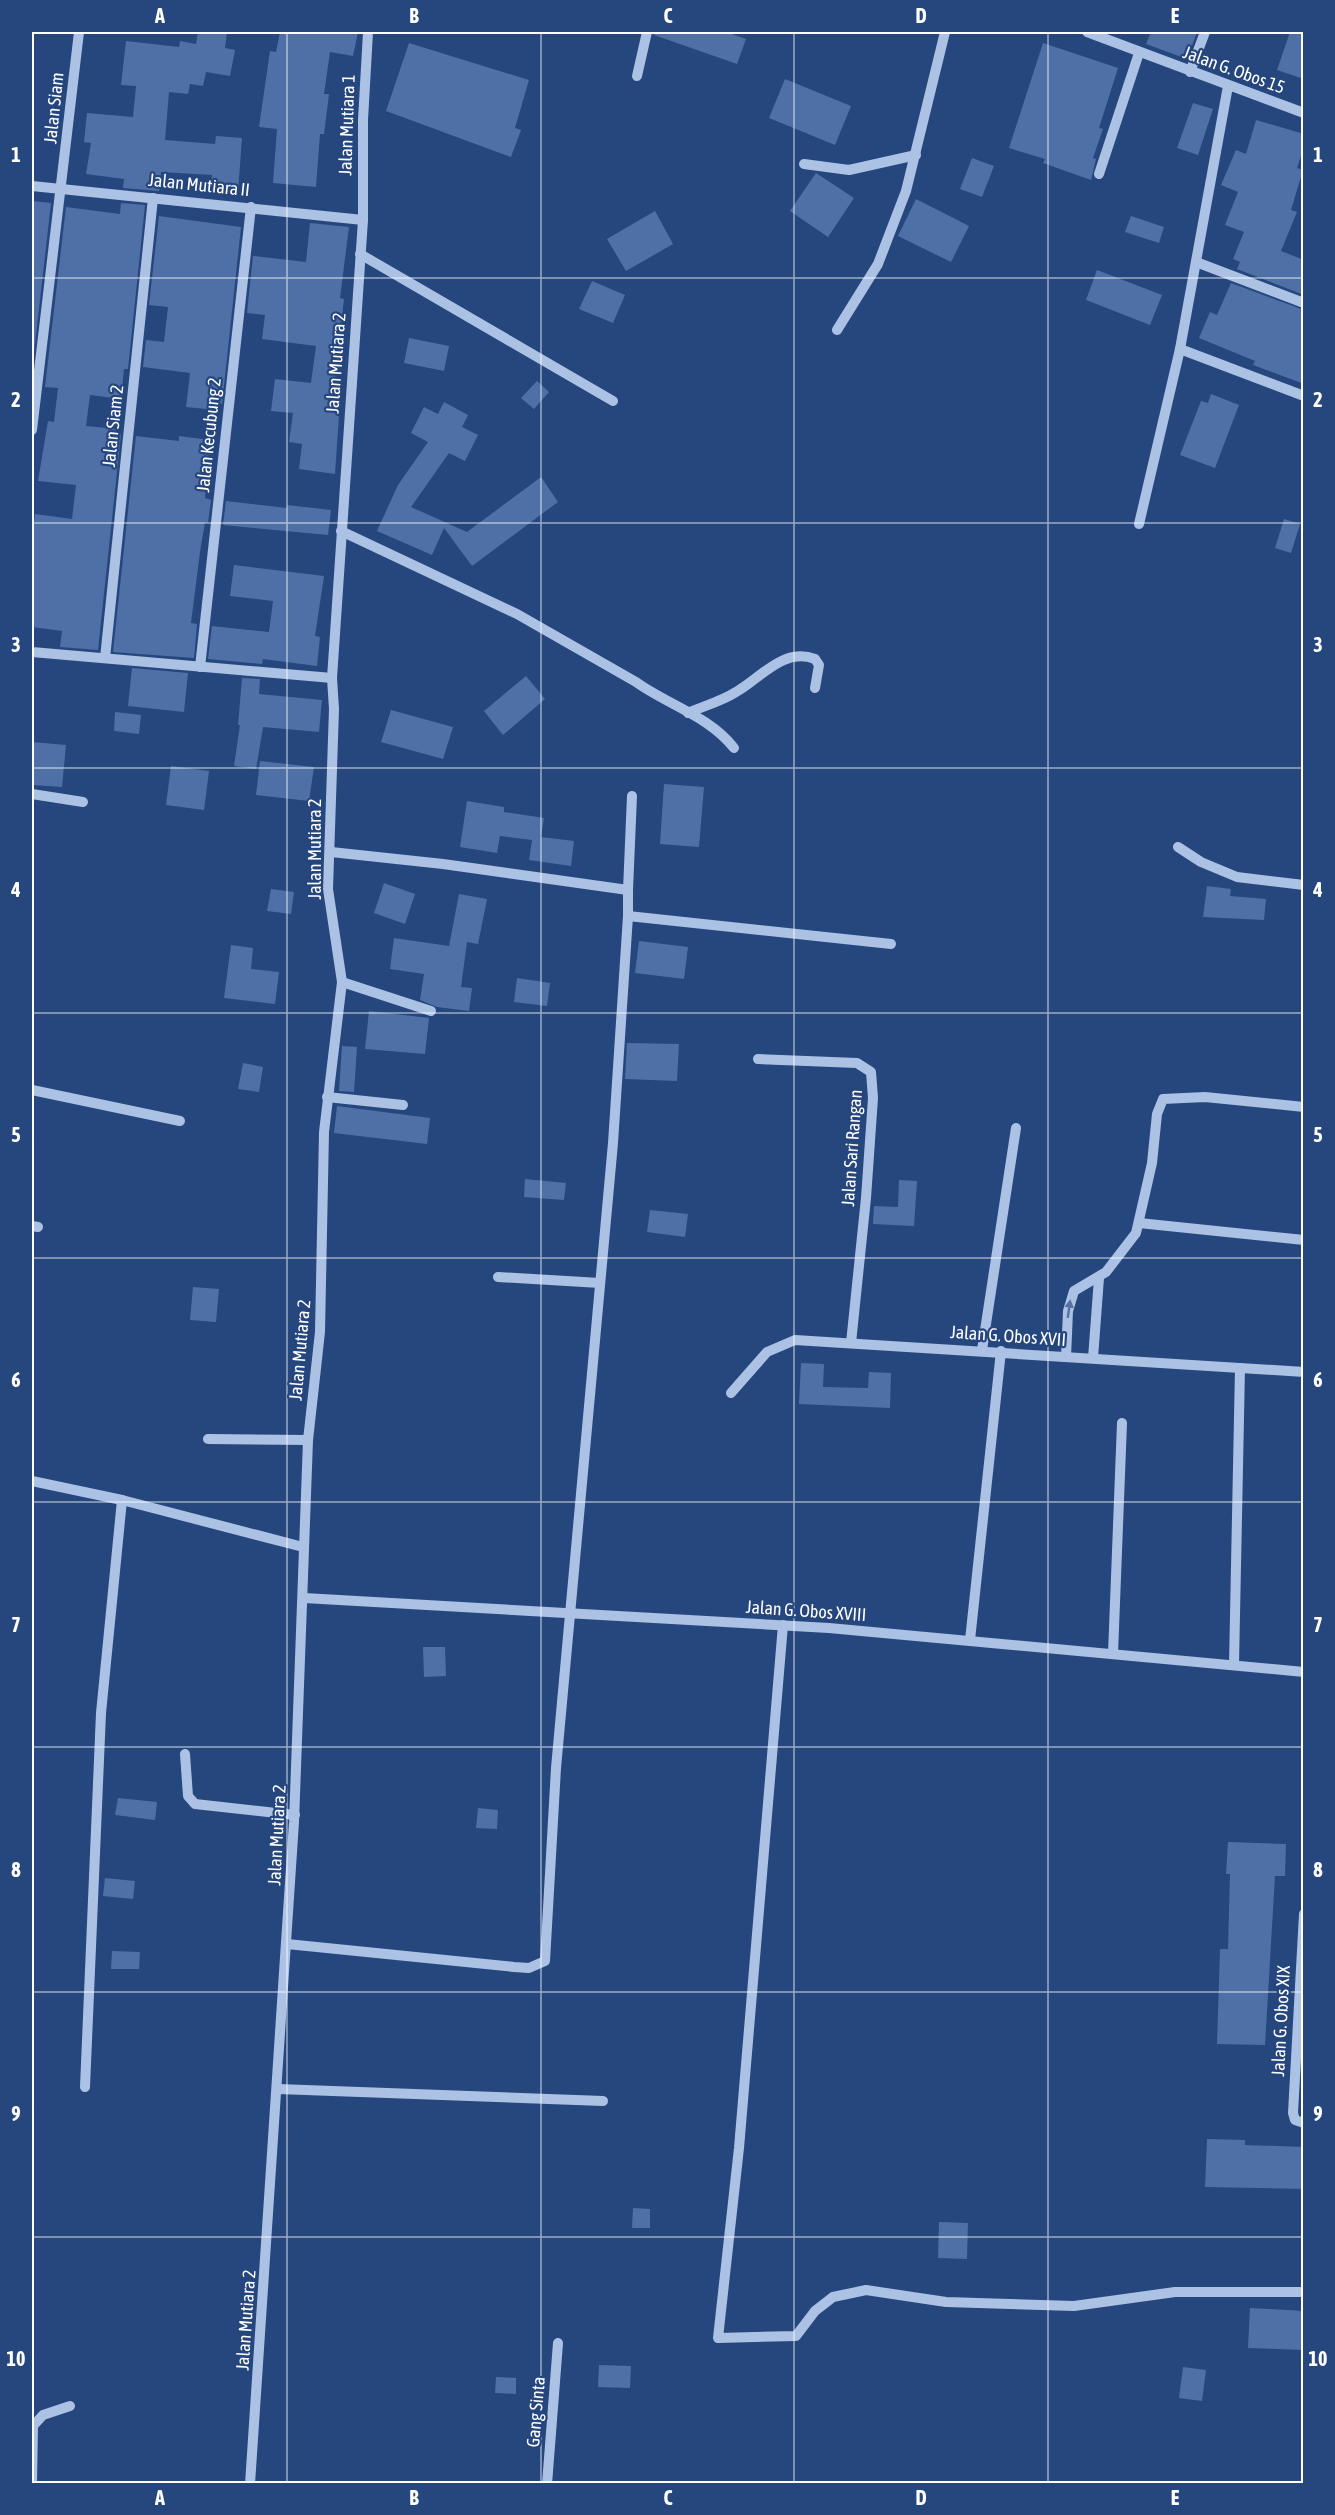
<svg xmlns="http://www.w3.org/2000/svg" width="1335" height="2515" font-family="'Asap Condensed',sans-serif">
<rect width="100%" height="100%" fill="#26467e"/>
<g fill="#4f70a6">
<polygon points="198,32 227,32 225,48 235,50 230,76 206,72 203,86 190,84 188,94 169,92 165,140 215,144 216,136 242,138 238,192 211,190 212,175 161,172 159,191 123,188 124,179 86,174 91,143 84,142 87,113 133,117 136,86 121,85 126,41 179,47 180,41 196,44"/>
<polygon points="280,32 358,32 353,56 330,52 324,94 329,94 324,134 320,134 316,187 273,183 277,129 259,127 270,51 276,52"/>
<polygon points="654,32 726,32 746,39 737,64 654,35"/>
<polygon points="1151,32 1197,32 1187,59 1146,44"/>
<polygon points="1290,32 1304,32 1304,79 1277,70"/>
<polygon points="409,43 529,80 515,128 521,130 511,157 386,111"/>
<polygon points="1043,43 1118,68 1099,128 1103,129 1093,158 1096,159 1091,180 1043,163 1045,159 1009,148"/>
<polygon points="785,79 851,106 835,145 769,118"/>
<polygon points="1193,103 1213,109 1198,155 1177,148"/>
<polygon points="1256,120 1304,134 1304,147 1297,168 1303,170 1291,210 1297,212 1281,251 1304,260 1304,295 1237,269 1240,262 1233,259 1244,232 1225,225 1238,192 1221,185 1236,150 1246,154"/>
<polygon points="972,158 994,166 982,197 960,189"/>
<polygon points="816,173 854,198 828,237 790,211"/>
<polygon points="916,199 969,226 951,262 898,236"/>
<polygon points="32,201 51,203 32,370"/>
<polygon points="121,203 145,205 128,369 124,369 121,399 90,395 86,426 117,429 117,434 121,434 98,650 60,647 62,631 32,627 32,540 35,514 72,519 76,485 38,481 48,421 54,422 58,388 45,387 66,207 120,214"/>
<polygon points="655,211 673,244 626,271 607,239"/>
<polygon points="159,216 241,227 222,404 217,403 216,410 186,407 190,373 143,367 146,340 164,342 168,307 149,305"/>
<polygon points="1131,216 1164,227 1159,243 1125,232"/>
<polygon points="310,223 349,227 340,298 344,299 341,327 344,328 334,385 341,386 335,474 299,469 302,444 289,442 293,413 271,411 275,379 311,383 316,346 262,339 265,315 247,313 253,256 306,262"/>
<polygon points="1097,270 1162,295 1150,325 1086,300"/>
<polygon points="592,281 625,295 613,323 579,309"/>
<polygon points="1231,283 1304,310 1304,384 1253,365 1255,361 1199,338 1210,312 1217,315"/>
<polygon points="409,338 449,346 444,371 404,363"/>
<polygon points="537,381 549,392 534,409 521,398"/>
<polygon points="1211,394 1239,405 1215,468 1180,455 1201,401 1208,403"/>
<polygon points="444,402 468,415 462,427 478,435 465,461 449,453 411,507 467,532 541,477 558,502 472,566 444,528 432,555 377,531 398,485 428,442 411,433 424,407 438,414"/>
<polygon points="136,436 179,441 179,436 210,440 205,498 211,500 208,523 205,522 200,552 191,623 197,624 194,658 113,652"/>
<polygon points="226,501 287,508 287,505 331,510 328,535 223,525"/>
<polygon points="1284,519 1300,524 1291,553 1275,548"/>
<polygon points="234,565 324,576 315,636 320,637 317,666 263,659 262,664 208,659 212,626 269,632 273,601 230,596"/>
<polygon points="132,668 188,673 184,712 128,706"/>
<polygon points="526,676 545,699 503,735 484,711"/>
<polygon points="242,678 260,679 259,694 322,700 319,732 263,727 256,769 234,766 240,725 238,725"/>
<polygon points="391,710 453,727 443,759 381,742"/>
<polygon points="115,712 141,715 139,734 114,731"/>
<polygon points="32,742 66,745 62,787 32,785"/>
<polygon points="260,761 314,767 309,801 256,795"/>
<polygon points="171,766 209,771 204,810 166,805"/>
<polygon points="664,784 704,787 699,847 660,844"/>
<polygon points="467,801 504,807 504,812 544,818 541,837 574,841 571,866 529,860 532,840 500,836 497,853 460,847"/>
<polygon points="384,883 415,894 405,924 374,913"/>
<polygon points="1207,886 1231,889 1230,896 1266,899 1264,920 1203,917"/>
<polygon points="271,889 294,892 291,914 267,911"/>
<polygon points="459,894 487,899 478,944 467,942 461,987 472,988 469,1011 437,1007 420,1000 424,974 390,969 394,938 449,946"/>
<polygon points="639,941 688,947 684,979 635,973"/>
<polygon points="231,945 253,948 251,969 279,972 275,1004 224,998"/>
<polygon points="517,978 550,983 547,1006 514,1002"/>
<polygon points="369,1011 429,1018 425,1054 365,1049"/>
<polygon points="627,1043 679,1044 677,1081 625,1079"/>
<polygon points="342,1046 357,1047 354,1092 339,1091"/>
<polygon points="243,1063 263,1067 259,1092 238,1089"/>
<polygon points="337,1106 430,1118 427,1144 334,1133"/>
<polygon points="525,1179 566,1183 564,1200 524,1197"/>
<polygon points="899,1180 917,1181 914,1226 873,1224 874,1206 898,1207"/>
<polygon points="650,1210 688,1214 685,1237 647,1232"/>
<polygon points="193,1287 219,1289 216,1322 190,1320"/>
<polygon points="801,1363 824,1364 823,1387 868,1388 869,1372 891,1373 890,1408 799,1404"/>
<polygon points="423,1647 445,1647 446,1676 424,1677"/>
<polygon points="118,1798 157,1802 155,1820 115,1815"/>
<polygon points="478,1808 498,1810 497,1829 476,1828"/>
<polygon points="1228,1842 1286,1844 1285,1876 1275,1876 1265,2045 1217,2044 1220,1949 1228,1949 1230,1874 1226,1874"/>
<polygon points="105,1878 135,1881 133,1899 103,1896"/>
<polygon points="112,1951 140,1952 139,1969 111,1969"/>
<polygon points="1207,2139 1245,2140 1245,2145 1304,2147 1304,2189 1205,2187"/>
<polygon points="633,2208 650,2209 650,2228 632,2228"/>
<polygon points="939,2222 968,2223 967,2259 938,2258"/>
<polygon points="1250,2308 1304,2311 1304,2350 1248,2348"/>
<polygon points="599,2365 631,2366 630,2388 598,2387"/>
<polygon points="1183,2367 1206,2370 1202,2401 1179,2398"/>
<polygon points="496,2377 516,2378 516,2394 495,2393"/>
</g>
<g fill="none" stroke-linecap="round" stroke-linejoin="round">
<g stroke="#acc2e5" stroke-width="10">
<polyline points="1087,32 1304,113"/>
<polyline points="1190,72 1205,32"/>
<polyline points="637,76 647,32"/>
<polyline points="1228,86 1180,349 1304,396"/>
<polyline points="804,164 849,170 916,155"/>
<polyline points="1099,174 1139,53"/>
<polyline points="32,186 363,220"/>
<polyline points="360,254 613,401"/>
<polyline points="1196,262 1304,303"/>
<polyline points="837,330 878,264 906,191 945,32"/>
<polyline points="32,430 79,32"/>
<polyline points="1139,524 1180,349"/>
<path d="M341 531 517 614 636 682C668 705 709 716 734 748"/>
<polyline points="32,652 332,678"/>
<polyline points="105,658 153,198"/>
<polyline points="200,667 251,207"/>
<path d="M688 713C704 706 722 701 736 692 761 678 783 647 815 659L819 665 815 688"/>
<polyline points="32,794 83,802"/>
<polyline points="1178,847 1201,862 1237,877 1304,885"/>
<polyline points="628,890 632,796"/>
<polyline points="628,916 891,944"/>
<polyline points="342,982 431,1011"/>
<polyline points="758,1059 857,1063 871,1072 873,1098 866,1198 851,1343"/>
<polyline points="32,1090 180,1121"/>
<polyline points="327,1097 403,1105"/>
<polyline points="1139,1223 1304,1240"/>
<polyline points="32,1226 38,1227"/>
<polyline points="498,1277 600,1283"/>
<polyline points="982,1350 1016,1128"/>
<polyline points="1066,1357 1068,1311 1074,1291 1106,1272 1136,1233 1152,1163 1157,1114 1163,1099 1205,1097 1304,1107"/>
<polyline points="1093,1358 1099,1278"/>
<polyline points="731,1393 767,1352 795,1340 1304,1372"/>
<polyline points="208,1439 308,1440"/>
<polyline points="32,1481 122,1500 303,1547"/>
<polyline points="304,1598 829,1628 1304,1672"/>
<polyline points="783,1625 739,2148 718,2338 796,2336 815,2311 833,2297 866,2290 946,2302 1074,2306 1175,2292 1304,2292"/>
<polyline points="970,1640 1001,1351"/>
<polyline points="1113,1654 1122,1423"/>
<polyline points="1234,1665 1240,1368"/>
<polyline points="185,1754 188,1796 195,1804 295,1815"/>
<polyline points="1304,1914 1293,2113 1295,2120 1304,2123"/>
<polyline points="287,1944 514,1967 529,1968 545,1961 556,1768 613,1143 628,916 628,890 443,864 331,852"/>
<polyline points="85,2087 101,1713 122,1500"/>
<polyline points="278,2089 603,2101"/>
<polyline points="32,2484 33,2426 43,2415 70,2406"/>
<polyline points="250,2484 294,1822 308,1440 320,1332 324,1132 342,982 328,889 334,709 332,678 363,220 363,120 368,32"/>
<polyline points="547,2484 558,2343"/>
</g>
</g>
<defs><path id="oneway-solid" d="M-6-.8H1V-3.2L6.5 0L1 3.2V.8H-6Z" transform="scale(1.5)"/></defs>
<use fill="#5571a2" href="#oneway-solid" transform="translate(1069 1309) rotate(-82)"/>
<path fill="none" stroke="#fff" stroke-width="1.5" stroke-opacity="0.55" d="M287 32V2484M541 32V2484M794 32V2484M1048 32V2484M32 278H1304M32 523H1304M32 768H1304M32 1013H1304M32 1258H1304M32 1502H1304M32 1747H1304M32 1992H1304M32 2237H1304"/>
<g text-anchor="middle" stroke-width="4.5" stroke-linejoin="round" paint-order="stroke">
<g font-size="18" fill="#fff" stroke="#26467e">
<text transform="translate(1234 70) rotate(20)" y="6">Jalan G. Obos 15</text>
<text transform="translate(54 108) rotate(-84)" y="6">Jalan Siam</text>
<text transform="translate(347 125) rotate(-88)" y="6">Jalan Mutiara 1</text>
<text transform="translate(199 185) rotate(6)" y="6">Jalan Mutiara II</text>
<text transform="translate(336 363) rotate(-86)" y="6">Jalan Mutiara 2</text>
<text transform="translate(113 426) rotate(-84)" y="6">Jalan Siam 2</text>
<text transform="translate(209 435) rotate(-84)" y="6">Jalan Kecubung 2</text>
<text transform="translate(315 849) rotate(-90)" y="6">Jalan Mutiara 2</text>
<text transform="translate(852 1148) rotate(-86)" y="6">Jalan Sari Rangan</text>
<text transform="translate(1008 1336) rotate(4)" y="6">Jalan G. Obos XVII</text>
<text transform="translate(300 1350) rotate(-85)" y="6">Jalan Mutiara 2</text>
<text transform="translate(806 1611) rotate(4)" y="6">Jalan G. Obos XVIII</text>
<text transform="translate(277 1835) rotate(-87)" y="6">Jalan Mutiara 2</text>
<text transform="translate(1281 2021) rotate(-87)" y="6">Jalan G. Obos XIX</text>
<text transform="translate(246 2320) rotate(-86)" y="6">Jalan Mutiara 2</text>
<text transform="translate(536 2412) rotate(-85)" y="6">Gang Sinta</text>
</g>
</g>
<rect width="1335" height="2515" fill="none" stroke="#26467e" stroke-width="66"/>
<rect x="33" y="33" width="1269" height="2449" fill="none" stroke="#fff" stroke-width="2"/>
<g font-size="20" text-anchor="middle" font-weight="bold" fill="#fff">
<text x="160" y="23">A</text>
<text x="414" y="23">B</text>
<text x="668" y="23">C</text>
<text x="921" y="23">D</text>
<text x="1175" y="23">E</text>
<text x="16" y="162">1</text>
<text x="1318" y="162">1</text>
<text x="16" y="407">2</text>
<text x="1318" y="407">2</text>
<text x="16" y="652">3</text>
<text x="1318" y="652">3</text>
<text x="16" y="897">4</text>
<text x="1318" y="897">4</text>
<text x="16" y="1142">5</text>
<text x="1318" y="1142">5</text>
<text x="16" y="1387">6</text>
<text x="1318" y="1387">6</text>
<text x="16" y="1632">7</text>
<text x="1318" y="1632">7</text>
<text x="16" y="1877">8</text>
<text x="1318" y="1877">8</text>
<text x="16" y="2121">9</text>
<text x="1318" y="2121">9</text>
<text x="16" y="2366">10</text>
<text x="1318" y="2366">10</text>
<text x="160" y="2505">A</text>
<text x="414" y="2505">B</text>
<text x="668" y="2505">C</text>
<text x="921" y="2505">D</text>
<text x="1175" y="2505">E</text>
</g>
</svg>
